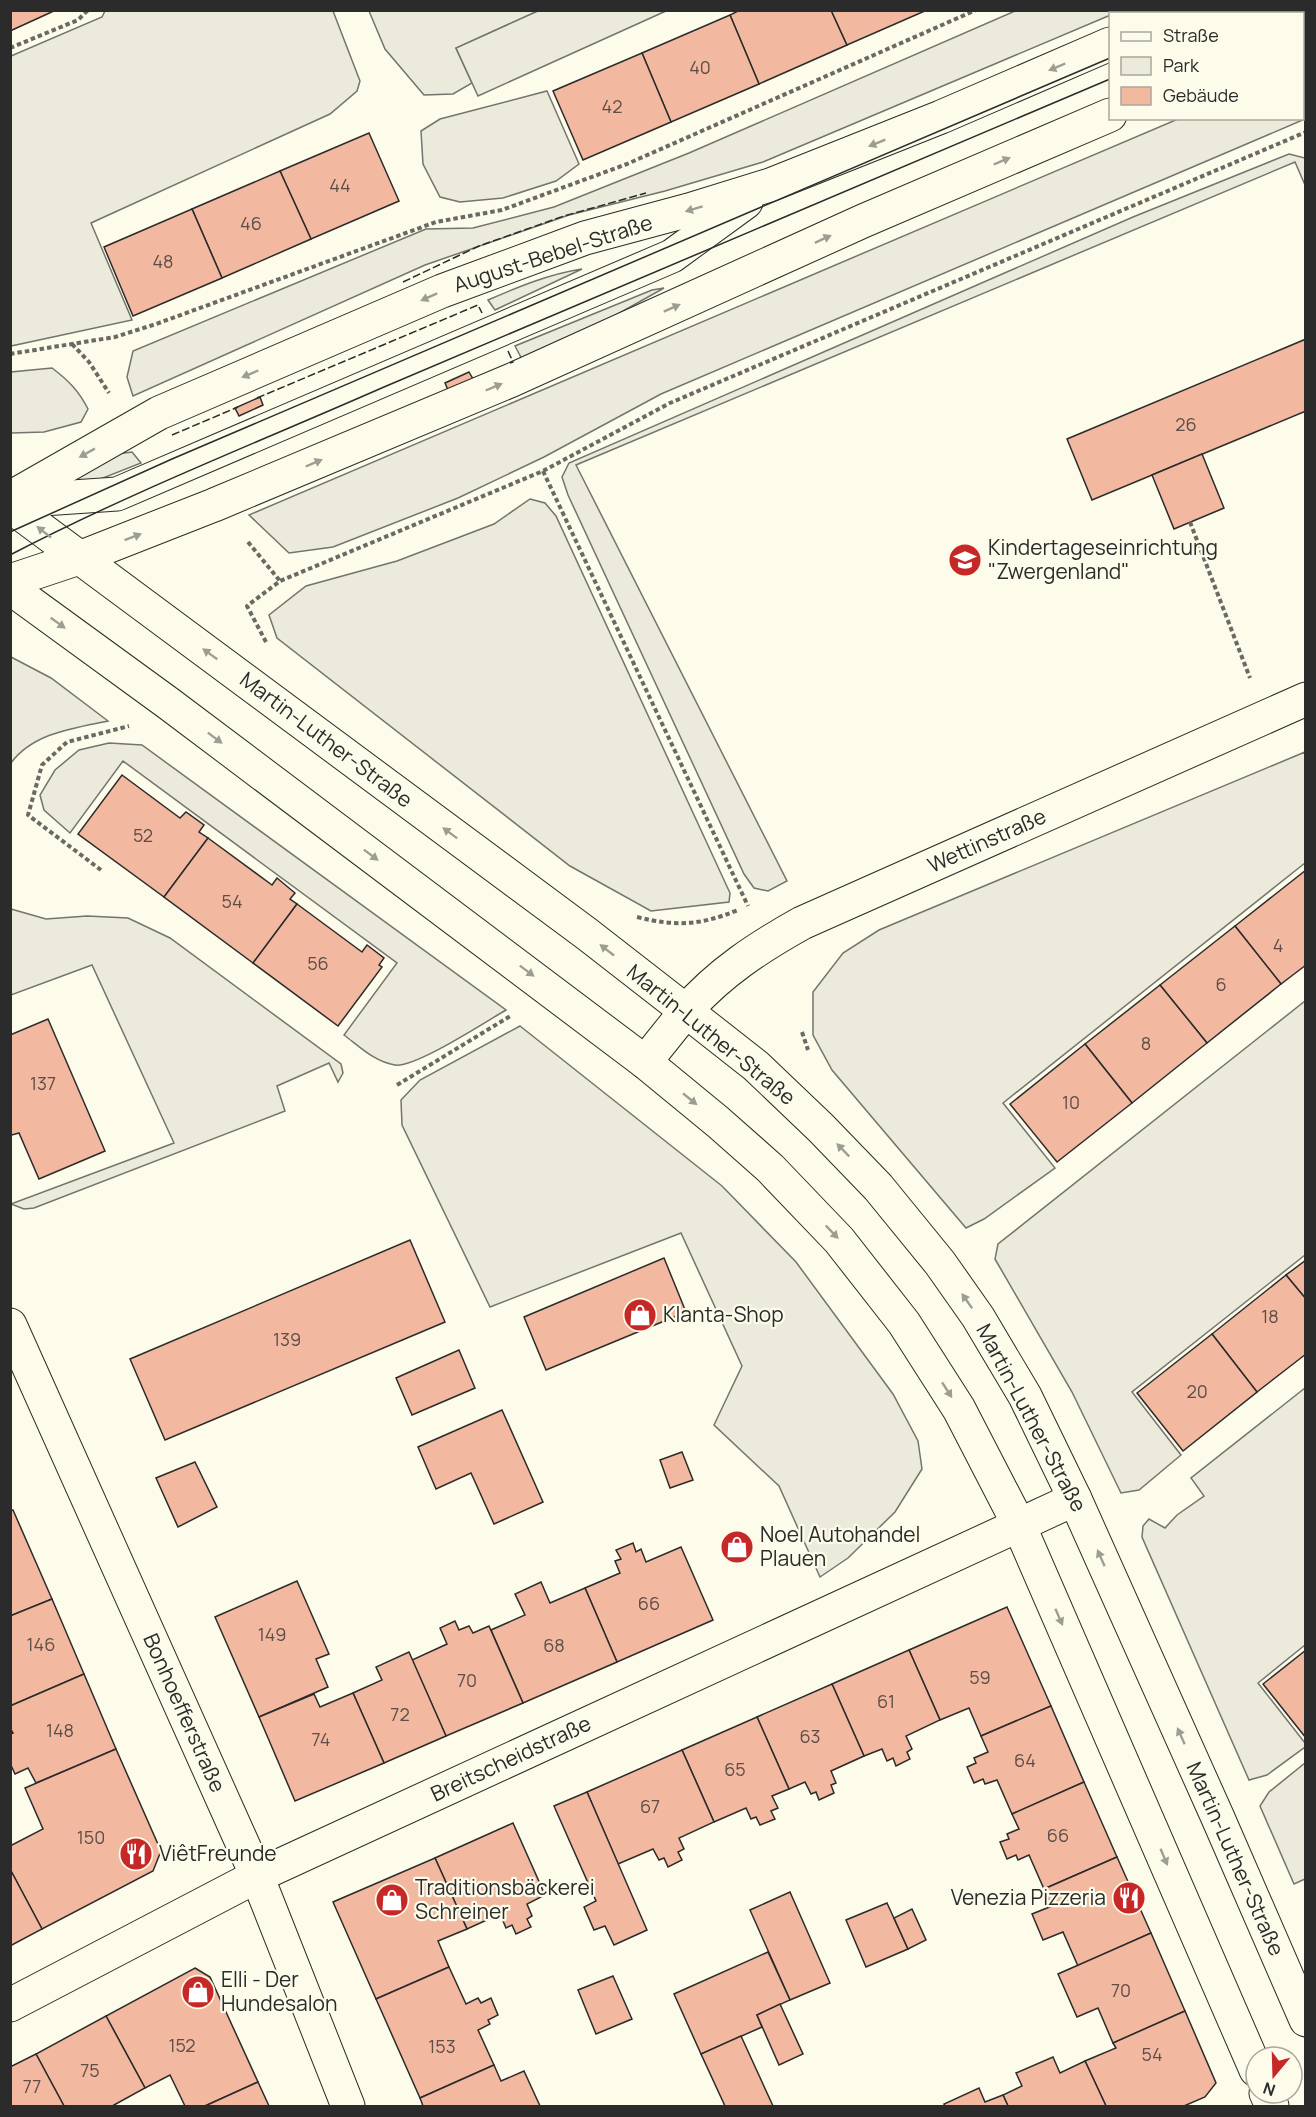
<svg xmlns="http://www.w3.org/2000/svg" width="1316" height="2117" font-family="Manrope,sans-serif">
<rect width="100%" height="100%" fill="#fdfbea"/>
<g fill="#ecebdb" stroke="#74746e" stroke-width="1.5">
<polygon points="105,11 333,11 360,81 357,91 330,114 91,223 132,320 11,346 11,56 102,17"/>
<polygon points="369,11 538,11 456,48 472,83 453,94 424,95 385,49"/>
<polygon points="1015,11 1120,11 763,162 665,191 569,215 425,265 133,396 127,377 133,351 426,229 473,228 554,207 689,153"/>
<polygon points="1305,63 1305,119 661,394 544,457 458,498 333,547 289,553 249,515 1178,119 1302,118 1303,65"/>
<polygon points="547,91 579,164 556,181 503,198 460,202 440,197 423,164 421,131 440,119"/>
<polygon points="1289,154 1305,158 1305,185 1295,162 576,465 787,881 768,891 754,888 744,874 568,495 562,477 569,463 1133,217"/>
<path d="M582 269 495 310 488 300C518 287 549 274 582 269Z"/>
<polygon points="664,288 591,329 523,361 515,346 652,290"/>
<path d="M52 368C68 380 79 391 88 409L81 422 44 432 11 433V372Z"/>
<polygon points="132,452 141,463 60,495 58,487 117,454"/>
<polygon points="530,499 545,503 556,516 730,893 729,902 651,911 570,866 277,638 269,615 306,586 397,561 494,524"/>
<path d="M11 657 51 678 108 721C74 728 33 733 11 763Z"/>
<path d="M109 743 142 745 506 1010C485 1022 415 1068 395 1065 375 1062 360 1047 344 1035L397 963 123 761 70 833 44 810 40 795 55 770 79 750Z"/>
<polygon points="1305,752 1305,863 1003,1103 1055,1168 984,1219 966,1228 832,1070 813,1035 813,992 843,953 879,930"/>
<polygon points="11,909 46,919 87,916 128,918 170,938 341,1064 343,1073 338,1082 329,1063 277,1086 285,1111 34,1208 24,1209 11,1204 174,1143 92,965 11,995"/>
<polygon points="1305,1001 1305,1255 1132,1392 1181,1455 1139,1490 1121,1493 1072,1392 995,1259 998,1244"/>
<polygon points="520,1026 722,1186 796,1262 893,1394 918,1441 922,1469 895,1512 848,1558 820,1577 779,1486 714,1425 742,1366 681,1233 490,1307 402,1125 401,1100 420,1080"/>
<polygon points="1305,1388 1305,1645 1258,1683 1305,1743 1305,1747 1267,1775 1249,1780 1142,1537 1143,1526 1149,1519 1165,1528 1177,1515 1204,1496 1191,1478"/>
<polygon points="1305,1763 1305,1879 1294,1884 1260,1806 1269,1792"/>
</g>
<polygon fill="#eceadb" stroke="#74746e" stroke-width="1.5" points="538,11 538,10 666,11 478,96 456,48"/>
<g fill="#f2b8a0" stroke="#2b2b2b" stroke-width="1.5">
<polygon points="10,10 56,10 10,31"/>
<polygon points="740,10 831,10 847,45 759,84 730,15"/>
<polygon points="831,10 927,10 847,45"/>
<polygon points="730,15 759,84 671,122 642,53"/>
<polygon points="642,53 671,122 583,160 553,91"/>
<polygon points="369,133 399,201 311,239 280,171"/>
<polygon points="280,171 311,239 222,278 192,209"/>
<polygon points="192,209 222,278 133,316 104,247"/>
<polygon points="1306,339 1306,411 1092,500 1067,439"/>
<polygon points="469,372 473,379 448,390 445,383"/>
<polygon points="260,397 263,405 239,416 235,408"/>
<polygon points="1202,454 1224,508 1174,529 1152,475"/>
<polygon points="122,775 180,818 186,812 204,825 199,832 208,838 164,897 78,834"/>
<polygon points="208,838 272,885 277,878 295,893 290,899 297,904 253,963 164,897"/>
<polygon points="1306,870 1306,965 1281,984 1235,926"/>
<polygon points="297,904 362,952 367,945 384,958 379,965 382,967 338,1026 253,963"/>
<polygon points="1235,926 1281,984 1207,1043 1160,985"/>
<polygon points="1160,985 1207,1043 1132,1103 1085,1044"/>
<polygon points="48,1019 105,1151 39,1179 19,1133 12,1135 10,1132 10,1035"/>
<polygon points="1085,1044 1132,1103 1057,1162 1010,1104"/>
<polygon points="410,1240 445,1322 165,1440 130,1359"/>
<polygon points="664,1258 686,1312 546,1370 524,1317"/>
<polygon points="1306,1260 1306,1299 1286,1275"/>
<polygon points="1286,1275 1306,1299 1306,1354 1257,1392 1212,1334"/>
<polygon points="1212,1334 1257,1392 1183,1451 1137,1393"/>
<polygon points="459,1350 475,1388 412,1415 396,1378"/>
<polygon points="502,1410 543,1502 494,1524 471,1473 436,1489 418,1447"/>
<polygon points="682,1452 693,1480 670,1488 660,1460"/>
<polygon points="195,1462 217,1507 178,1527 156,1478"/>
<polygon points="13,1510 52,1599 10,1616 10,1511"/>
<polygon points="633,1543 636,1552 641,1549 646,1562 681,1547 713,1620 617,1662 585,1588 620,1573 615,1561 621,1559 616,1550"/>
<polygon points="297,1581 329,1654 316,1659 328,1687 259,1717 215,1617"/>
<polygon points="541,1582 550,1603 585,1588 617,1662 523,1703 491,1630 525,1615 515,1594"/>
<polygon points="52,1599 84,1674 10,1706 10,1616"/>
<polygon points="1007,1607 1051,1706 981,1736 969,1708 940,1720 909,1650"/>
<polygon points="455,1621 459,1630 469,1626 473,1633 489,1626 523,1703 446,1736 412,1660 447,1644 440,1628"/>
<polygon points="909,1650 940,1720 906,1736 912,1749 907,1752 910,1759 896,1766 893,1758 887,1761 882,1749 864,1756 832,1684"/>
<polygon points="1306,1650 1306,1738 1263,1684"/>
<polygon points="409,1652 446,1736 384,1763 353,1693 382,1680 376,1667"/>
<polygon points="84,1674 116,1749 36,1783 28,1768 15,1774 10,1763 10,1734 13,1733 10,1728 10,1706"/>
<polygon points="832,1684 864,1756 831,1771 836,1783 831,1785 834,1793 819,1800 816,1792 811,1794 805,1782 789,1789 757,1717"/>
<polygon points="353,1693 384,1763 295,1801 259,1717 314,1694 320,1707"/>
<polygon points="1051,1706 1084,1782 1012,1814 997,1780 985,1784 983,1779 974,1783 967,1767 976,1763 974,1758 988,1752 981,1736"/>
<polygon points="757,1717 789,1789 772,1796 778,1808 771,1811 775,1819 760,1825 756,1817 751,1819 746,1808 714,1822 682,1750"/>
<polygon points="116,1749 161,1851 153,1871 42,1929 10,1869 10,1846 43,1829 25,1788"/>
<polygon points="682,1750 714,1822 679,1838 684,1849 678,1852 682,1860 668,1867 664,1858 659,1860 653,1849 618,1864 587,1792"/>
<polygon points="1084,1782 1117,1857 1044,1889 1029,1855 1018,1860 1016,1855 1007,1859 1000,1842 1009,1839 1007,1834 1019,1829 1012,1814"/>
<polygon points="587,1792 647,1930 614,1945 605,1926 594,1930 584,1907 596,1901 554,1806"/>
<polygon points="513,1823 545,1895 527,1904 532,1916 527,1919 531,1927 516,1934 512,1925 506,1928 500,1914 467,1929 435,1858"/>
<polygon points="1117,1857 1151,1933 1078,1966 1063,1932 1043,1940 1032,1914 1052,1906 1044,1889"/>
<polygon points="435,1858 467,1929 438,1941 449,1967 376,1999 333,1902"/>
<polygon points="10,1869 42,1929 10,1946"/>
<polygon points="790,1892 830,1983 790,2000 750,1910"/>
<polygon points="887,1903 908,1949 866,1967 846,1920"/>
<polygon points="912,1909 926,1940 908,1949 894,1918"/>
<polygon points="1151,1933 1185,2011 1113,2043 1098,2008 1077,2017 1058,1974"/>
<polygon points="768,1952 790,2000 757,2015 762,2027 701,2054 674,1994"/>
<polygon points="449,1967 466,2004 478,1998 481,2003 491,1998 498,2015 488,2020 490,2024 478,2030 494,2065 420,2098 376,1999"/>
<polygon points="195,1968 210,1977 258,2082 205,2106 185,2106 170,2075 145,2088 106,2016"/>
<polygon points="613,1976 632,2019 596,2034 578,1990"/>
<polygon points="780,2004 803,2054 779,2065 757,2015"/>
<polygon points="1185,2011 1216,2083 1205,2097 1184,2106 1106,2106 1085,2061 1116,2048 1113,2043"/>
<polygon points="106,2016 145,2088 114,2105 115,2106 64,2106 36,2054"/>
<polygon points="741,2036 773,2106 725,2106 701,2054"/>
<polygon points="36,2054 64,2106 10,2106 10,2067"/>
<polygon points="1053,2057 1060,2073 1085,2061 1106,2106 1008,2106 1003,2095 1022,2086 1016,2073"/>
<polygon points="494,2065 501,2081 524,2071 540,2106 423,2106 420,2098"/>
<polygon points="258,2082 269,2106 205,2106"/>
<polygon points="979,2088 985,2102 1003,2095 1008,2106 945,2106 944,2104"/>
</g>
<g fill="none" stroke-linecap="round" stroke-linejoin="round">
<defs>
<g id="minor">
<polyline points="1182,14 1189,10"/>
<polyline points="1302,33 1306,32"/>
<polyline points="10,498 159,413 442,291 585,238 689,210 770,185 941,117 1110,44"/>
<polyline points="13,501 117,494 672,256 746,202"/>
<polyline points="79,558 214,505 512,380 863,221 1110,115"/>
<path d="M686 1011C719 973 759 947 802 923L1306 699"/>
<polyline points="10,1325 257,1876 348,2106"/>
<polyline points="10,2005 257,1876 1019,1525"/>
</g>
<g id="major">
<polyline points="10,506 587,934 686,1011 756,1066 821,1128 878,1187 940,1263 978,1317 1025,1396 1075,1499 1218,1818 1306,2020"/>
<polyline points="10,581 79,558"/>
<polyline points="10,588 168,703 645,1062 718,1122 770,1168 839,1240 904,1323 959,1409 1019,1525 1256,2070"/>
<polyline points="645,1062 686,1011"/>
<polyline points="1019,1525 1075,1499"/>
<polyline points="1266,2093 1272,2106"/>
</g>
</defs>
<use href="#minor" stroke="#2b2b2b" stroke-width="35"/>
<use href="#major" stroke="#2b2b2b" stroke-width="35"/>
<g stroke="#6a6964" stroke-width="4" stroke-dasharray="4.5 3" stroke-linecap="butt">
<polyline points="10,48 78,20 88,10"/>
<polyline points="72,344 89,362 109,393"/>
<polyline points="10,354 115,337 156,324 436,222 502,210 627,164 976,10"/>
<polyline points="543,471 748,906"/>
<polyline points="1190,522 1250,678"/>
<polyline points="248,542 280,581"/>
<polyline points="266,642 247,606 280,581 543,471 670,403 1306,132"/>
<polyline points="101,870 28,815 42,765 67,742 129,726"/>
<path d="M637 917C677 927 701 925 738 910"/>
<polyline points="802,1032 808,1050"/>
<polyline points="397,1085 512,1015"/>
</g>
<use href="#minor" stroke="#fdfbea" stroke-width="33"/>
<use href="#major" stroke="#fdfbea" stroke-width="33"/>
<g stroke="#2b2b2b" stroke-width="1.5">
<polyline points="1215,14 1222,10"/>
<polyline points="1264,14 1271,10"/>
<polyline points="10,532 172,459 1110,58"/>
<path d="M10 555C131 492 259 442 384 387 626 283 868 181 1110 79"/>
</g>
<g stroke="#2b2b2b" stroke-width="1.5" stroke-dasharray="8 3" stroke-linecap="butt">
<polyline points="403,282 479,246 564,216 646,193"/>
<polyline points="508,351 513,362 510,363"/>
<polyline points="257,398 478,305 482,313"/>
<polyline points="172,435 238,407"/>
</g>
</g>
<defs><path id="oneway-solid" d="M-6-.8H1V-3.2L6.5 0L1 3.2V.8H-6Z" transform="scale(1.5)"/></defs>
<g fill="#9e9d94">
<use href="#oneway-solid" transform="translate(1057 67) rotate(157)"/>
<use href="#oneway-solid" transform="translate(877 143) rotate(158)"/>
<use href="#oneway-solid" transform="translate(1002 161) rotate(-23)"/>
<use href="#oneway-solid" transform="translate(694 209) rotate(163)"/>
<use href="#oneway-solid" transform="translate(823 239) rotate(-25)"/>
<use href="#oneway-solid" transform="translate(429 297) rotate(156)"/>
<use href="#oneway-solid" transform="translate(672 308) rotate(-24)"/>
<use href="#oneway-solid" transform="translate(250 374) rotate(157)"/>
<use href="#oneway-solid" transform="translate(494 387) rotate(-23)"/>
<use href="#oneway-solid" transform="translate(87 453) rotate(151)"/>
<use href="#oneway-solid" transform="translate(314 463) rotate(-23)"/>
<use href="#oneway-solid" transform="translate(44 532) rotate(-142)"/>
<use href="#oneway-solid" transform="translate(133 537) rotate(-21)"/>
<use href="#oneway-solid" transform="translate(58 623) rotate(36)"/>
<use href="#oneway-solid" transform="translate(210 654) rotate(-144)"/>
<use href="#oneway-solid" transform="translate(215 738) rotate(37)"/>
<use href="#oneway-solid" transform="translate(450 833) rotate(-143)"/>
<use href="#oneway-solid" transform="translate(371 855) rotate(37)"/>
<use href="#oneway-solid" transform="translate(607 950) rotate(-142)"/>
<use href="#oneway-solid" transform="translate(527 971) rotate(37)"/>
<use href="#oneway-solid" transform="translate(690 1099) rotate(39)"/>
<use href="#oneway-solid" transform="translate(843 1150) rotate(-134)"/>
<use href="#oneway-solid" transform="translate(832 1232) rotate(46)"/>
<use href="#oneway-solid" transform="translate(967 1301) rotate(-125)"/>
<use href="#oneway-solid" transform="translate(947 1390) rotate(57)"/>
<use href="#oneway-solid" transform="translate(1101 1558) rotate(-114)"/>
<use href="#oneway-solid" transform="translate(1059 1617) rotate(66)"/>
<use href="#oneway-solid" transform="translate(1181 1736) rotate(-114)"/>
<use href="#oneway-solid" transform="translate(1164 1857) rotate(67)"/>
</g>
<defs>
<symbol id="school-disc" viewBox="-11 -11 22 22"><circle r="9.5" fill="#c62828" stroke="#fdfbea"/><path d="M0-5L7-2L0 1L-7-2ZM-4 1L0 2.5L4 1V4Q0 6-4 4Z" fill="#fff"/></symbol>
<symbol id="shop-disc" viewBox="-11 -11 22 22"><circle r="9.5" fill="#c62828" stroke="#fdfbea"/><path d="M-5-2.5h2.3a2.7 3.5 0 0 1 5.4 0H5L5.5 6h-11ZM-1.5-2.5h3a1.5 2.3 0 0 0-3 0Z" fill="#fff"/></symbol>
<symbol id="restaurant-disc" viewBox="-11 -11 22 22"><circle r="9.5" fill="#c62828" stroke="#fdfbea"/><path d="M-5-6h1v4h1v-4h1v4h1v-4h1v5L-1.5 .5V6h-2V.5L-5-1ZM5-6V6H3V1.5H1.5Q1.5-4 5-6Z" fill="#fff"/></symbol>
</defs>
<g fill-rule="evenodd">
<use href="#school-disc" x="946" y="541" width="38" height="38"/>
<use href="#shop-disc" x="621" y="1296" width="38" height="38"/>
<use href="#shop-disc" x="718" y="1528" width="38" height="38"/>
<use href="#restaurant-disc" x="117" y="1835" width="38" height="38"/>
<use href="#restaurant-disc" x="1110" y="1879" width="38" height="38"/>
<use href="#shop-disc" x="373" y="1881" width="38" height="38"/>
<use href="#shop-disc" x="179" y="1973" width="38" height="38"/>
</g>
<g text-anchor="middle" stroke-width="4.5" stroke-linejoin="round" paint-order="stroke">
<g font-size="18" fill="#5d4e48">
<text x="700" y="74">40</text>
<text x="612" y="113">42</text>
<text x="340" y="192">44</text>
<text x="251" y="230">46</text>
<text x="163" y="268">48</text>
<text x="1186" y="431">26</text>
<text x="143" y="842">52</text>
<text x="232" y="908">54</text>
<text x="1278" y="952">4</text>
<text x="318" y="970">56</text>
<text x="1221" y="991">6</text>
<text x="1146" y="1050">8</text>
<text x="43" y="1090">137</text>
<text x="1071" y="1109">10</text>
<text x="1270" y="1323">18</text>
<text x="287" y="1346">139</text>
<text x="1197" y="1398">20</text>
<text x="649" y="1610">66</text>
<text x="272" y="1641">149</text>
<text x="41" y="1651">146</text>
<text x="554" y="1652">68</text>
<text x="980" y="1684">59</text>
<text x="467" y="1687">70</text>
<text x="886" y="1708">61</text>
<text x="400" y="1721">72</text>
<text x="60" y="1737">148</text>
<text x="810" y="1743">63</text>
<text x="321" y="1746">74</text>
<text x="1025" y="1767">64</text>
<text x="735" y="1776">65</text>
<text x="650" y="1813">67</text>
<text x="1058" y="1842">66</text>
<text x="91" y="1844">150</text>
<text x="1121" y="1997">70</text>
<text x="182" y="2052">152</text>
<text x="442" y="2053">153</text>
<text x="1152" y="2061">54</text>
<text x="90" y="2077">75</text>
<text x="32" y="2093">77</text>
</g>
<g font-size="21" fill="#2b2b2b" stroke="#fdfbea">
<text transform="translate(553 254) rotate(-18)" y="7">August-Bebel-Straße</text>
<text transform="translate(326 740) rotate(37)" y="7">Martin-Luther-Straße</text>
<text transform="translate(987 841) rotate(-24)" y="7">Wettinstraße</text>
<text transform="translate(711 1035) rotate(39)" y="7">Martin-Luther-Straße</text>
<text transform="translate(1031 1418) rotate(62)" y="7">Martin-Luther-Straße</text>
<text transform="translate(184 1713) rotate(66)" y="7">Bonhoefferstraße</text>
<text transform="translate(511 1759) rotate(-25)" y="7">Breitscheidstraße</text>
<text transform="translate(1235 1859) rotate(66)" y="7">Martin-Luther-Straße</text>
</g>
<g font-size="21" fill="#2b2b2b" stroke="#fdfbea" text-anchor="start">
<text x="988" y="555">Kindertageseinrichtung<tspan x="988" dy="24">"Zwergenland"</tspan></text>
<text x="663" y="1322">Klanta-Shop</text>
<text x="760" y="1542">Noel Autohandel<tspan x="760" dy="24">Plauen</tspan></text>
<text x="159" y="1861">ViêtFreunde</text>
<text x="415" y="1895">Traditionsbäckerei<tspan x="415" dy="24">Schreiner</tspan></text>
<text x="1106" y="1905" text-anchor="end">Venezia Pizzeria</text>
<text x="221" y="1987">Elli - Der<tspan x="221" dy="24">Hundesalon</tspan></text>
</g>
</g>
<rect width="1316" height="2117" fill="none" stroke="#2b2b2b" stroke-width="24"/>
<rect x="1109" y="12" width="195" height="108" fill="#fdfbea" stroke="#a9a89e" stroke-width="1.5"/>
<rect x="1121" y="32" width="30" height="9" fill="#fdfbea" stroke="#a9a89e" stroke-width="1.5"/>
<text x="1163" y="42" font-size="18" fill="#2b2b2b">Straße</text>
<rect x="1121" y="57" width="30" height="18" fill="#ecebdb" stroke="#a9a89e" stroke-width="1.5"/>
<text x="1163" y="72" font-size="18" fill="#2b2b2b">Park</text>
<rect x="1121" y="87" width="30" height="18" fill="#f2b8a0" stroke="#a9a89e" stroke-width="1.5"/>
<text x="1163" y="102" font-size="18" fill="#2b2b2b">Gebäude</text>
<g transform="translate(1274 2075) rotate(199)"><circle r="28" fill="#fdfbea" stroke="#a9a89e" stroke-width="1.5"/>
<path d="M0-4.5L10 22L0 15L-10 22Z" fill="#c62828"/>
<text y="-9" font-size="16" font-weight="bold" text-anchor="middle" fill="#2b2b2b">N</text>
</g>
</svg>
